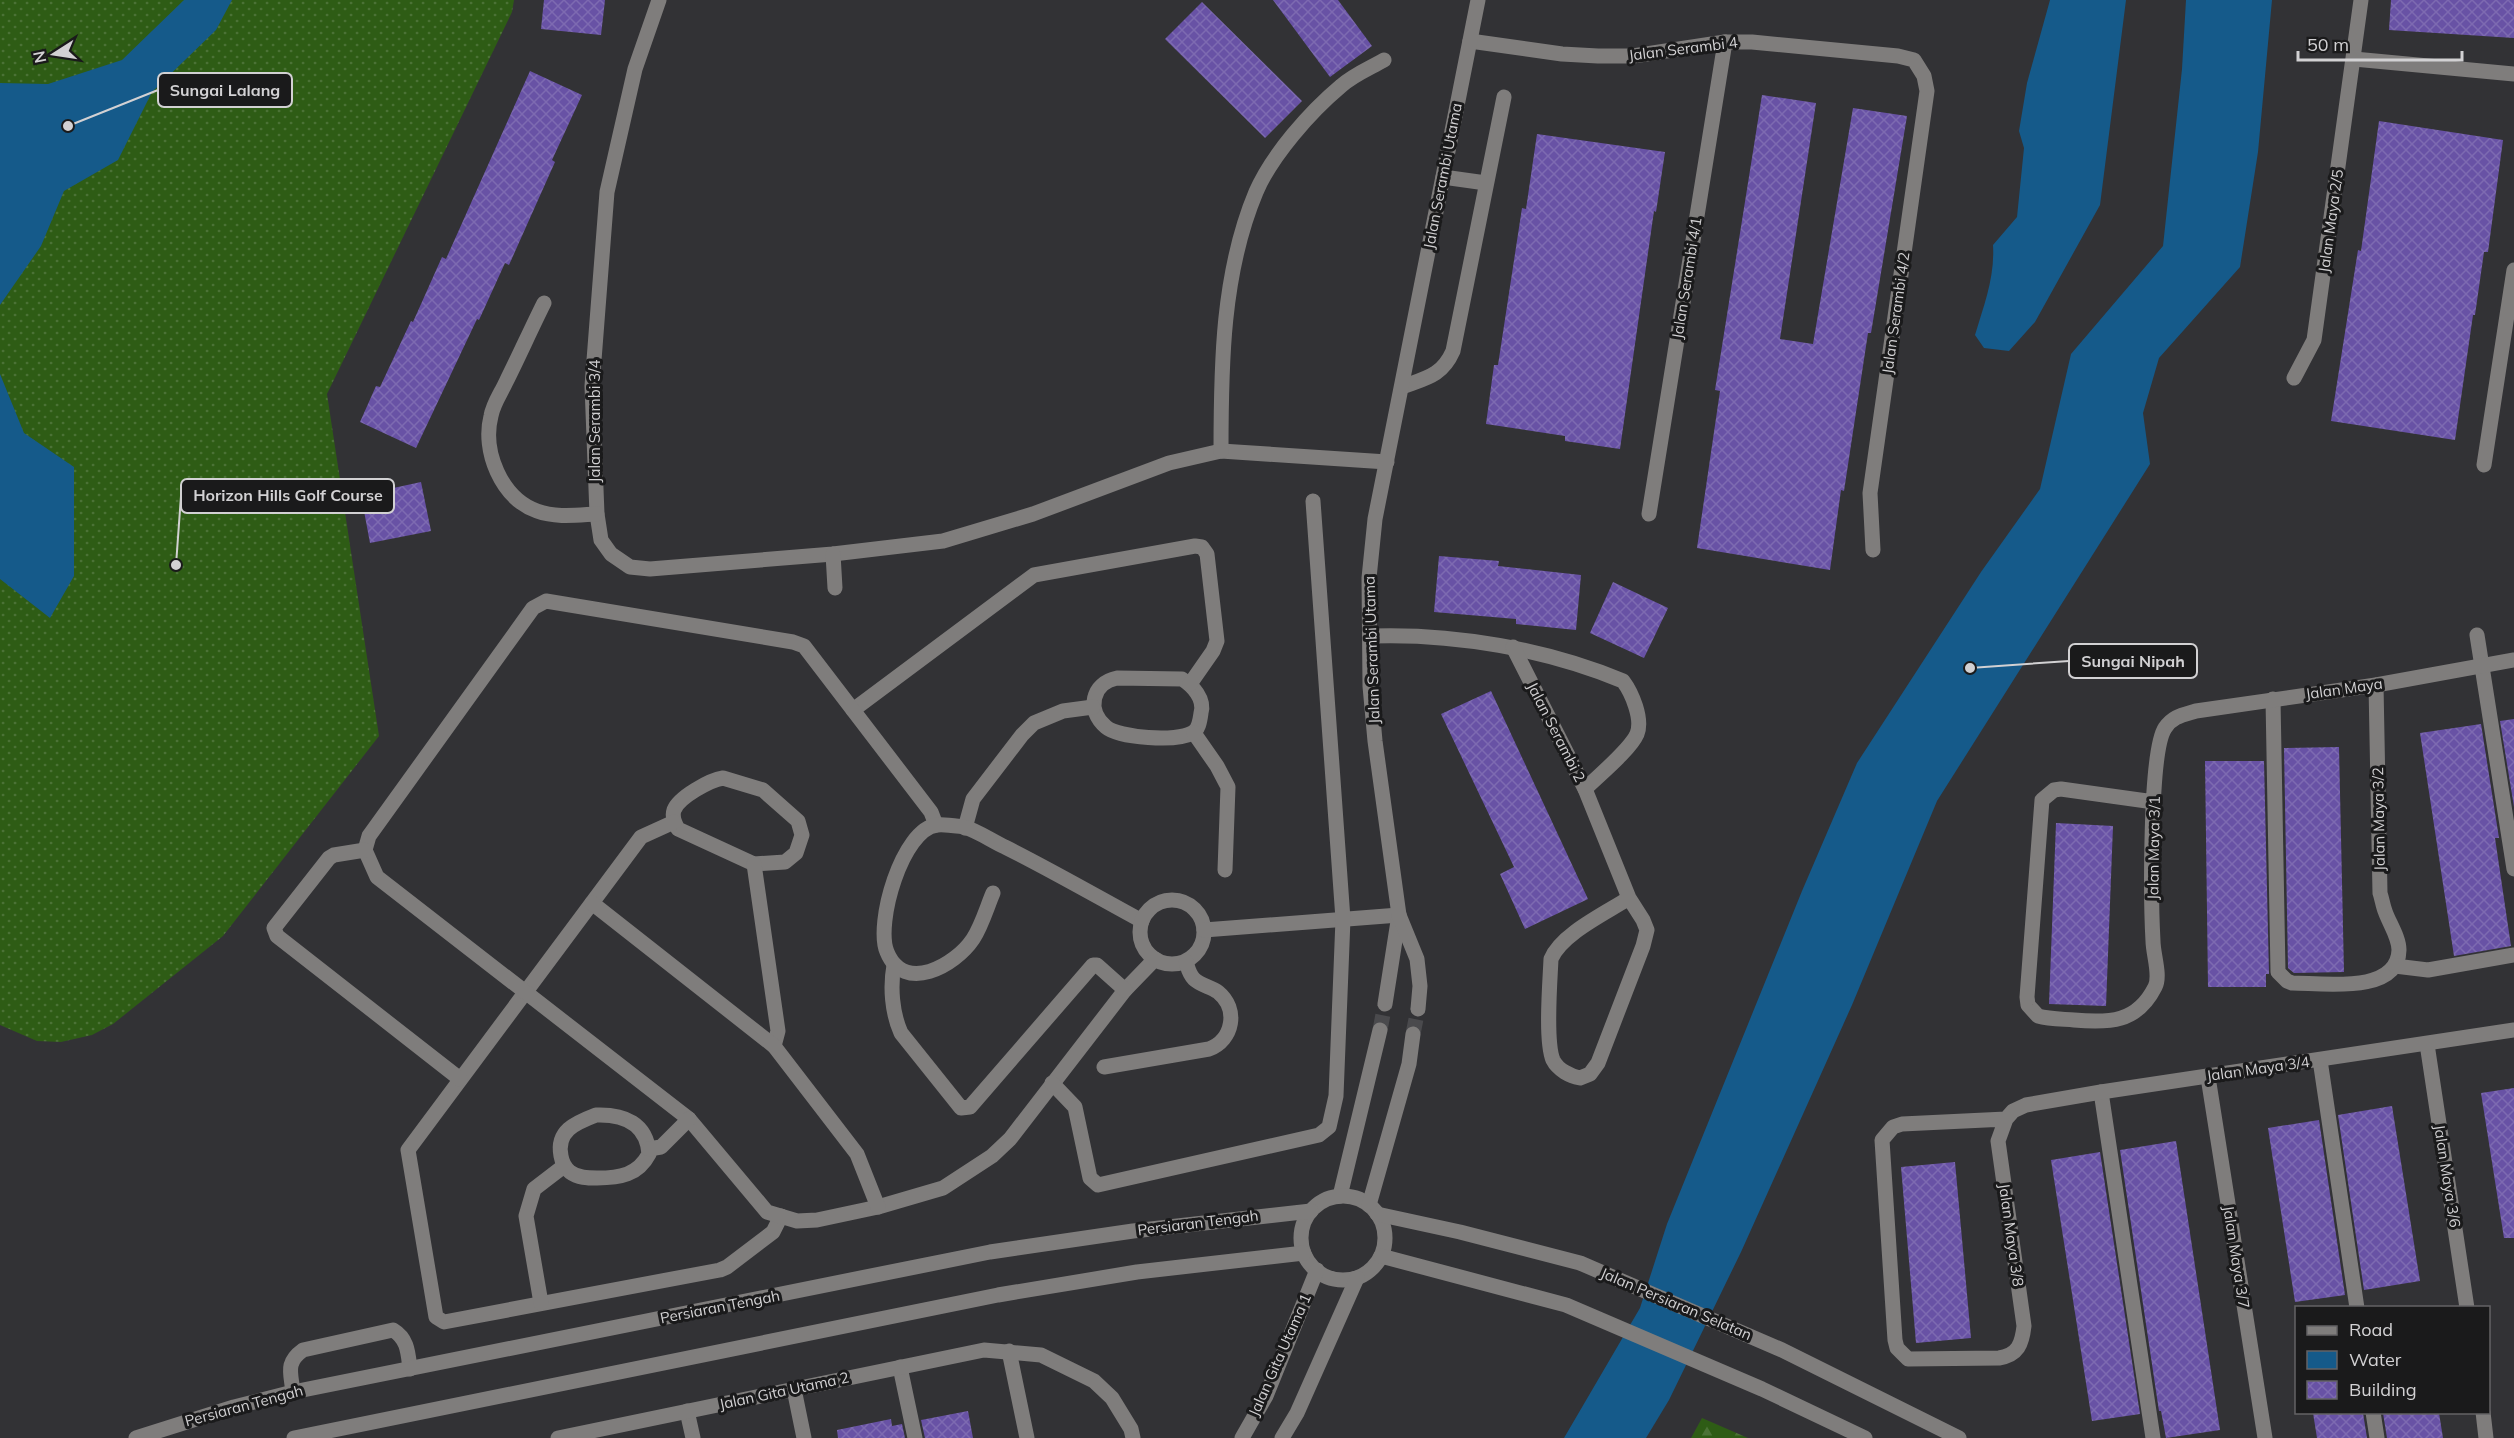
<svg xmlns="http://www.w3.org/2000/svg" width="2514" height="1438" font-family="Mulish,sans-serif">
<defs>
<pattern id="grass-dots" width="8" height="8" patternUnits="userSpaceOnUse" patternTransform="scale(1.5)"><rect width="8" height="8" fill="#2e5c15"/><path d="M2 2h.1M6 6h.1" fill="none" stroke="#4b7236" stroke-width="1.8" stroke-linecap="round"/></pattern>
<pattern id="forest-firs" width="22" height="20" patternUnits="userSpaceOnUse" patternTransform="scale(1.5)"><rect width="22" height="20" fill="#2e5c15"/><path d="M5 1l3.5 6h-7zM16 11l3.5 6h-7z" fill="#4b7236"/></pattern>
<pattern id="building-cross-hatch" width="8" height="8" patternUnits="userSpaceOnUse" patternTransform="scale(1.5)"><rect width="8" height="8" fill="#6852a5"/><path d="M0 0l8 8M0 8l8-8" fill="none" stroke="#7d6ab1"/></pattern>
</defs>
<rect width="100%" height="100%" fill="#323235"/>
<polygon fill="url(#grass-dots)" points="0,0 514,0 512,12 327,394 379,736 223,936 113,1024 92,1035 61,1042 37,1041 0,1025"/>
<polygon fill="url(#forest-firs)" points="1702,1418 1748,1438 1691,1438"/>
<g fill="#155a8a">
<polygon points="184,0 232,0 216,30 152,92 118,160 64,191 41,246 0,305 0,83 48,84 122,60"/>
<path d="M2050 0H2126L2100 205 2035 322 2009 351 1984 348 1975 335C1984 305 1995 277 1993 245L2017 217 2024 148 2019 131 2027 83Z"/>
<polygon points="2186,0 2272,0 2258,152 2240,267 2159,358 2143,413 2150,464 1937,801 1852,1005 1741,1252 1669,1400 1646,1438 1564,1438 1640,1308 1667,1224 1802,891 1857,763 1981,572 2040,489 2071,354 2163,246 2182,69"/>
<polygon points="0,374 24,433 74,467 74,576 50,618 0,579"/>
</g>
<g fill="url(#building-cross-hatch)">
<polygon points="544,0 605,0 601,35 541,29"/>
<polygon points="1273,0 1338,0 1372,46 1330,77"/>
<polygon points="2391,0 2514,0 2514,38 2389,30"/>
<polygon points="1202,2 1302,101 1265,138 1165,39"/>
<polygon points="530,71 582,95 552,160 555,162 509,265 505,263 479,320 477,319 416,448 360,422 376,386 380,387 411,321 413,322 442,257 446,259"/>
<polygon points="1762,95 1816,103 1780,339 1813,344 1853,108 1907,116 1871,333 1868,333 1844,491 1841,490 1830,570 1697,548 1720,391 1715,390"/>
<polygon points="2379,121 2503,140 2488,252 2484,252 2475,315 2473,315 2455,440 2331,421 2358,250 2361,251"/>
<polygon points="1537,134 1665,152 1656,212 1654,211 1620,449 1565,441 1565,436 1486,424 1494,365 1498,365 1522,208 1526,209"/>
<polygon points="421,482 431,531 370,543 361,495"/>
<polygon points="1439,556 1499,561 1498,566 1581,575 1576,630 1516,624 1516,619 1434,612"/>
<polygon points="1613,582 1668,608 1644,658 1590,633"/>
<polygon points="1491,691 1588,899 1525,929 1500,874 1514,867 1441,714"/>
<polygon points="2514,719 2514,807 2500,721"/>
<polygon points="2481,724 2499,838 2495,838 2511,946 2454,956 2420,733"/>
<polygon points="2339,747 2344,972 2294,973 2288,968 2284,748"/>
<polygon points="2205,761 2264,761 2269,974 2266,974 2266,987 2208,987"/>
<polygon points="2056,823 2113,826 2106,1006 2049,1004"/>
<polygon points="2514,1088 2514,1238 2504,1238 2481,1093"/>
<polygon points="2392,1106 2420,1281 2364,1290 2338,1115"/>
<polygon points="2319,1120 2345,1295 2295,1302 2268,1128"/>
<polygon points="2176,1141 2220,1430 2166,1438 2161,1411 2159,1411 2120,1150"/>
<polygon points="2100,1152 2140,1414 2092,1421 2051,1160"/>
<polygon points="1955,1162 1971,1338 1916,1343 1901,1167"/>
<polygon points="968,1411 973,1438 925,1438 921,1420"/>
<polygon points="2313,1413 2363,1413 2367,1438 2317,1438"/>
<polygon points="2383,1413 2439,1413 2443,1438 2387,1438"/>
<polygon points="891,1419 892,1426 902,1424 905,1438 838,1438 837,1430"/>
</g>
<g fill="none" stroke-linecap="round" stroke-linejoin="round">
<g stroke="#4a4a4d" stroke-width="15" stroke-dasharray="15 8" stroke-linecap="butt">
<polyline points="1380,1030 1385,1004"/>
<polyline points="1413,1034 1418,1009"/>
</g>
<g stroke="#7f7d7c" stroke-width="15">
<polyline points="659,0 635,69 607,192 592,386 597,514 601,540 611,554 630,567 650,569 833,554 943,541 1033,514 1169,463 1221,451 1387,462"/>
<polyline points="1470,41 1562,54 1598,56 1633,56 1725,42 1752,42 1898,56 1914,60 1924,76 1927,91 1870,493 1873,550"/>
<polyline points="2354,59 2514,74"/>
<polyline points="1443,177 1486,183"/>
<path d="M544 303C531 329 519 356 506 382 501 393 493 404 491 416 482 451 501 498 537 511 556 518 577 515 597 514"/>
<polyline points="2294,378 2314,340 2361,0"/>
<path d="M1402 387C1426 378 1442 376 1453 351L1504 97"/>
<path d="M1221 451C1221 365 1222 273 1256 192 1272 155 1310 112 1341 86 1353 75 1370 68 1384 60"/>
<polyline points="2484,465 2514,270"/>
<polyline points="1649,514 1725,42"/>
<polyline points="833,554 835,588"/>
<polyline points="2477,635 2514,869"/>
<path d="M1370 636C1454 633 1546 649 1623 681 1632 693 1643 719 1637 734 1630 750 1598 776 1585 789"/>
<path d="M1513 647 1585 789 1629 898 1643 920 1647 930 1643 946 1598 1063 1590 1074 1580 1078C1570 1076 1558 1070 1553 1060 1545 1041 1550 982 1551 959 1561 934 1606 913 1629 898"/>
<path d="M1117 678 1182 679C1193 686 1205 699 1201 713 1200 720 1199 730 1192 733 1177 742 1119 738 1106 727 1086 710 1092 683 1117 678Z"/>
<path d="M2273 699 2278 972 2287 981 2292 983C2322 983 2398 995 2399 950 2399 937 2389 923 2385 911 2383 906 2382 899 2380 893L2376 685"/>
<polyline points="853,710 1034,575 1195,546 1202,547 1207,554 1217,641 1213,651 1190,684"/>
<polyline points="1194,733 1217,766 1228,787 1225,870"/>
<path d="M723 778 763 790 798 821 802 835 796 853 785 862 754 864 678 829C675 824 672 816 674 810 679 797 710 780 723 778Z"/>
<path d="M2154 802 2061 789 2054 790 2042 800 2027 997 2028 1005 2038 1016C2049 1019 2062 1019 2074 1020 2109 1023 2137 1023 2155 987 2161 976 2153 954 2153 941 2151 906 2149 752 2165 728 2173 716 2183 715 2196 711L2376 685 2514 660"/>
<polyline points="674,822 641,837 408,1150 436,1317 444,1322 720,1270 727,1267 773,1232 781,1216"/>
<polyline points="936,825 931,812 804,646 793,642 546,601 533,608 369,836 365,850 377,877 689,1119 767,1212 797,1221 817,1220 878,1207 943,1188 992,1156 1010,1139 1125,990 1155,959"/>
<polyline points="965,828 973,799 1022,735 1034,723 1063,711 1093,707"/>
<polyline points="365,850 334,855 329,858 274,928 277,936 460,1079"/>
<polyline points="754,864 778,1031 774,1046"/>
<path d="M993 893C987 907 982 925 973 939 955 966 904 994 887 952 875 924 902 829 937 825 944 824 956 826 964 827 978 831 992 841 1005 847 1051 870 1096 896 1142 921"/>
<circle cx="1172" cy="932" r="32"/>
<polyline points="592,903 774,1046 857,1154 878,1207"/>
<polyline points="1204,930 1399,915"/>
<path d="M894 965C890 987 892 1013 901 1033L961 1108 970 1107 1093 965H1097L1125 990"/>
<polyline points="2395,966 2428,970 2514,955"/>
<polyline points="1385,1004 1399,915"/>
<polyline points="1418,1009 1420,986 1417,959 1399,915 1375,741 1370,686 1369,578 1375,519 1478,0"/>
<polyline points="2427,1044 2467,1308"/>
<polyline points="2320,1060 2357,1308"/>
<path d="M1104 1067 1209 1049C1233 1040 1239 1009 1218 992 1211 987 1200 985 1194 979 1189 974 1188 968 1186 962"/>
<polyline points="2208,1077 2265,1438"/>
<polyline points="1052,1083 1075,1107 1090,1178 1098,1185 1319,1135 1329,1127 1336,1096 1343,919 1313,501"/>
<polyline points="2101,1092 2153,1438"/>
<path d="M596 1115C624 1114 647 1123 649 1154 638 1175 620 1178 597 1178 588 1178 578 1178 570 1172 565 1168 562 1162 561 1156 556 1131 575 1123 596 1115Z"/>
<path d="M2006 1119 1902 1124 1893 1127 1882 1140 1895 1340 1897 1348 1908 1359 1999 1358C2018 1355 2022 1344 2024 1326L1998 1141 2006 1119 2013 1111 2026 1105 2101 1092 2514 1030"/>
<polyline points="649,1149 661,1147 689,1119"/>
<polyline points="1340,1196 1380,1030"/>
<circle cx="1343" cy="1238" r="42"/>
<polyline points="1369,1205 1409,1064 1413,1034"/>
<polyline points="1377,1214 1460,1232 1580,1263 1782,1350 1959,1438"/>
<polyline points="1381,1256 1566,1305 1762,1389 1865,1438"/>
<polyline points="541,1303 526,1216 534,1189 564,1166"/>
<polyline points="1009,1351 1027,1438"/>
<polyline points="900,1367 915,1438"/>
<polyline points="794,1389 804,1438"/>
<path d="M293 1392C291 1373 285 1363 303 1350L393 1330C408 1339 408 1353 410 1369"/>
<polyline points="687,1411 693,1438"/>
<polyline points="2373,1412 2377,1438"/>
<polyline points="2483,1412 2486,1438"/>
<polyline points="136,1438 234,1407 293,1392 990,1252 1133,1231 1311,1211"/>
<polyline points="294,1438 998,1295 1137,1272 1304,1253"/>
<polyline points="558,1438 984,1350 1041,1355 1094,1381 1112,1398 1131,1429 1133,1438"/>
<polyline points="1242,1438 1266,1396 1317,1270"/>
<polyline points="1282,1438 1297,1413 1357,1278"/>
</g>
</g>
<g text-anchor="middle" stroke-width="6" stroke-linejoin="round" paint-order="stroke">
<g font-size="15" fill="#d2d1d3" stroke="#1a1a1b">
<text transform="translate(1683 49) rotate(-7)" y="5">Jalan Serambi 4</text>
<text transform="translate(1443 176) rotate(-79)" y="5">Jalan Serambi Utama</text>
<text transform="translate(2331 221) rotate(-82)" y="5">Jalan Maya 2/5</text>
<text transform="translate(1687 278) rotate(-81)" y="5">Jalan Serambi 4/1</text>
<text transform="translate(1896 313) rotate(-82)" y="5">Jalan Serambi 4/2</text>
<text transform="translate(595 421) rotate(-90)" y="5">Jalan Serambi 3/4</text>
<text transform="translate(1372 650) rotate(-92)" y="5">Jalan Serambi Utama</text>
<text transform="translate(2344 689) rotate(-8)" y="5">Jalan Maya</text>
<text transform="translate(1556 732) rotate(63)" y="5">Jalan Serambi 2</text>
<text transform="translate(2379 819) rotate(-91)" y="5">Jalan Maya 3/2</text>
<text transform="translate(2154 848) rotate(-89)" y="5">Jalan Maya 3/1</text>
<text transform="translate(2258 1069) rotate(-8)" y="5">Jalan Maya 3/4</text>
<text transform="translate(2447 1176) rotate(81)" y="5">Jalan Maya 3/6</text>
<text transform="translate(1198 1223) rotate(-7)" y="5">Persiaran Tengah</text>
<text transform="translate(2011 1235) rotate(82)" y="5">Jalan Maya 3/8</text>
<text transform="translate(2236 1257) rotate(81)" y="5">Jalan Maya 3/7</text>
<text transform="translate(1676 1304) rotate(23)" y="5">Jalan Persiaran Selatan</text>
<text transform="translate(720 1307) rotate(-11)" y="5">Persiaran Tengah</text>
<text transform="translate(1280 1355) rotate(-66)" y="5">Jalan Gita Utama 1</text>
<text transform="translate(784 1391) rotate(-12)" y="5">Jalan Gita Utama 2</text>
<text transform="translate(244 1406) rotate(-15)" y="5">Persiaran Tengah</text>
</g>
</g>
<path fill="none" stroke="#d2d1d3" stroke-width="2" d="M68 126L158 90M176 565L181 496M1970 668L2069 661"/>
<g fill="#d2d1d3" stroke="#1a1a1b" stroke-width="2">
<circle cx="68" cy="126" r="6"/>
<circle cx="176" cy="565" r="6"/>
<circle cx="1970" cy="668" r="6"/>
</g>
<g fill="#1a1a1b" stroke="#d2d1d3" stroke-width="2">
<rect x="158" y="73" width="134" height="34" rx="6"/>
<rect x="181" y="479" width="213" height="34" rx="6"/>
<rect x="2069" y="644" width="128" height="34" rx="6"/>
</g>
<g font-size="16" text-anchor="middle" font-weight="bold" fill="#d2d1d3">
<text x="225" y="96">Sungai Lalang</text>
<text x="288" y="501">Horizon Hills Golf Course</text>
<text x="2133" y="667">Sungai Nipah</text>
</g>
<rect x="2295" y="1306" width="195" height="108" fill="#1a1a1b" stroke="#646365" stroke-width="1.5"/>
<rect x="2307" y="1326" width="30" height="9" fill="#7f7d7c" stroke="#646365" stroke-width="1.5"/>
<text x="2349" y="1336" font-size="18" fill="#d2d1d3">Road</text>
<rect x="2307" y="1351" width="30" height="18" fill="#155a8a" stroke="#646365" stroke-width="1.5"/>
<text x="2349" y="1366" font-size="18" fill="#d2d1d3">Water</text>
<rect x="2307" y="1381" width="30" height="18" fill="url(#building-cross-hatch)" stroke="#646365" stroke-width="1.5"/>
<text x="2349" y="1396" font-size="18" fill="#d2d1d3">Building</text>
<g transform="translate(54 54) rotate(258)" stroke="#1a1a1b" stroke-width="4.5" paint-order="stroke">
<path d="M0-4.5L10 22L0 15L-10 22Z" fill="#d2d1d3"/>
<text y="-9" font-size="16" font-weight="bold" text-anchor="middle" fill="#d2d1d3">N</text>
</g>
<path d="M2298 51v9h164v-9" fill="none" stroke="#d2d1d3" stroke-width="3"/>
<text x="2307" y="51" font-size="18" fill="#d2d1d3" stroke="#1a1a1b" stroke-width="4.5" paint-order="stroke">50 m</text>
</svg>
